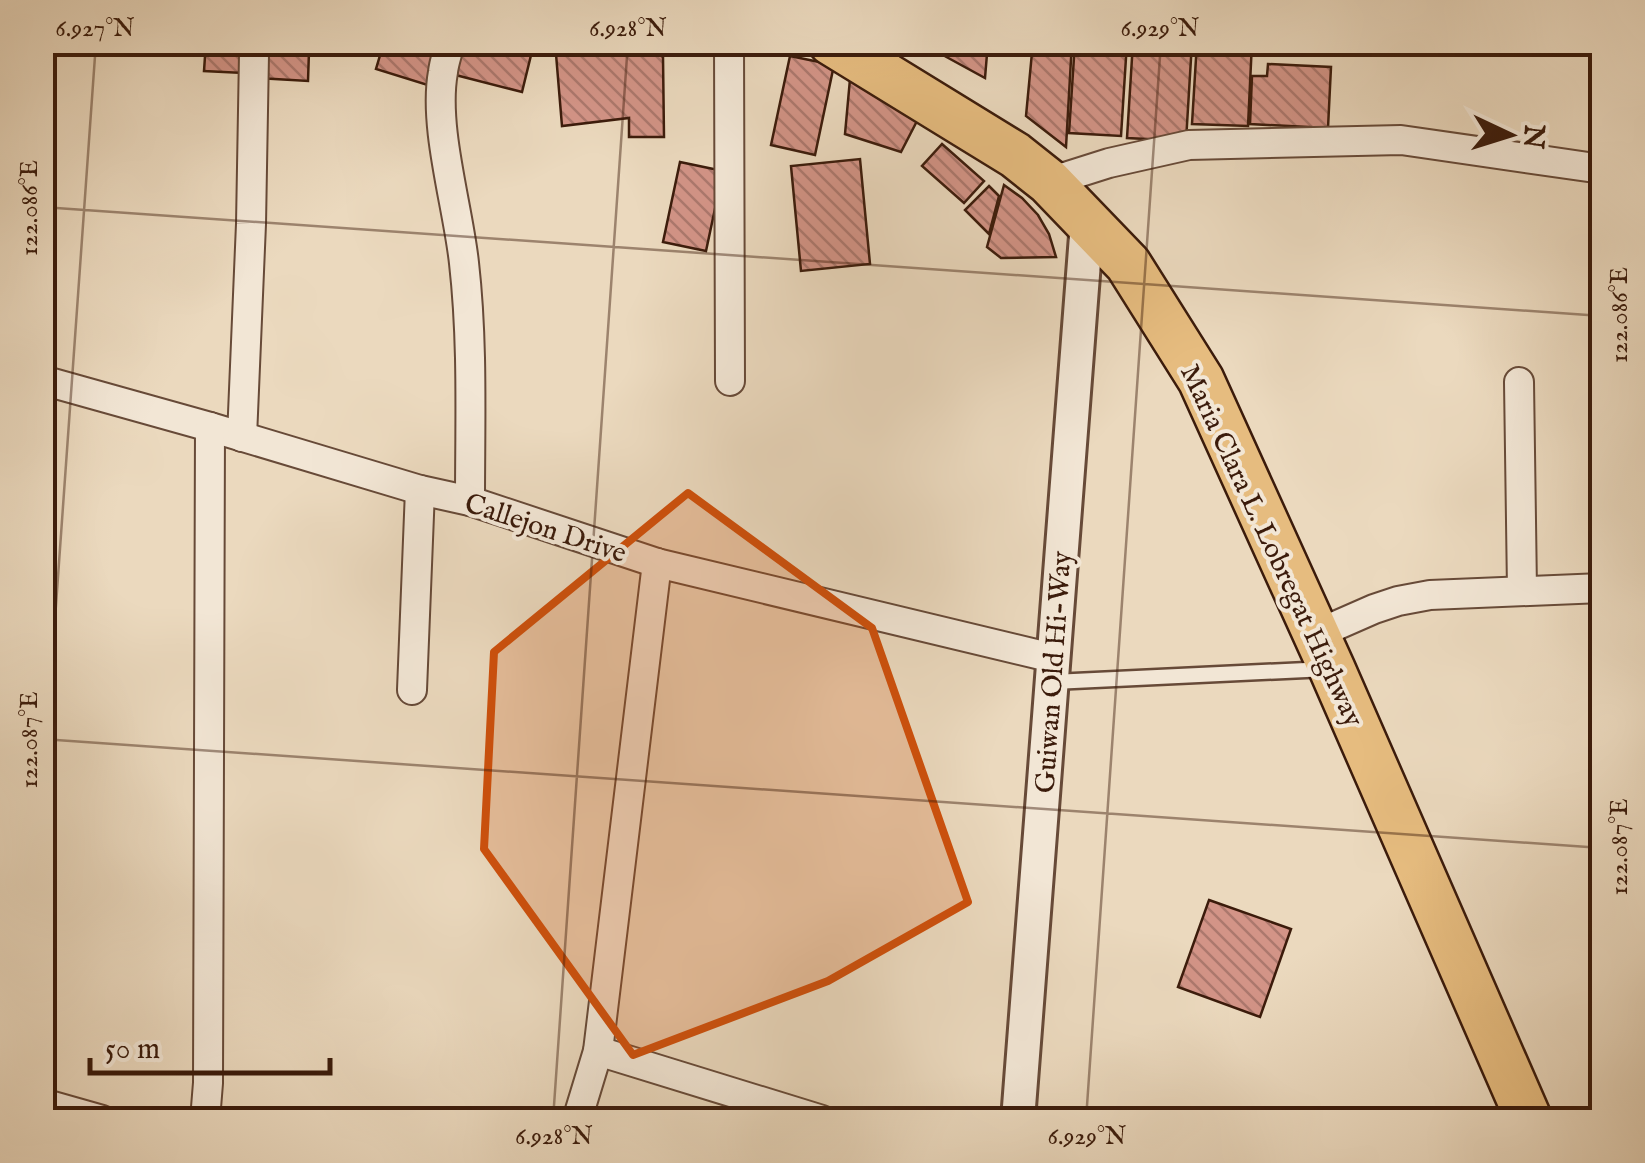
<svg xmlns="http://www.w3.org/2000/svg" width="1645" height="1163" font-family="'IM FELL English',serif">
<defs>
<pattern id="building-back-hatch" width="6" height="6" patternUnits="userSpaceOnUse" patternTransform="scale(2.5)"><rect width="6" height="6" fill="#d39487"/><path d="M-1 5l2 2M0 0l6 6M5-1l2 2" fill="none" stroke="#ac786d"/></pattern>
</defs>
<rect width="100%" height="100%" fill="#ebd9be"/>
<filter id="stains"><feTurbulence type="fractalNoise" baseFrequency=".002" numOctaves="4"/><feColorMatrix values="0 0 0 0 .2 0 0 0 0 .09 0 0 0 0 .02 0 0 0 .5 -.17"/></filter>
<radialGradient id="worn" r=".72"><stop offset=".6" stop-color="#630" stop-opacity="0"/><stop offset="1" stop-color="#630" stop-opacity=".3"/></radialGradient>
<g fill="url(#building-back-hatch)" stroke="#3b1b0b" stroke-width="2.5">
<polygon points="206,42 244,43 243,73 204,71"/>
<polygon points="384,42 415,42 446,52 434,87 376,69"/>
<polygon points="452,42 516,42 533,47 522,92 444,72"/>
<polygon points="555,42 636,42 663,57 664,137 629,137 629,118 562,126"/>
<polygon points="919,42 988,42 985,78"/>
<polygon points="1033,42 1072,42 1066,147 1026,116"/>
<polygon points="1075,42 1127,42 1121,136 1069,133"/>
<polygon points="1133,42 1192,42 1186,141 1127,138"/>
<polygon points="1197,42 1252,42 1248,126 1192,124"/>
<polygon points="259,49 309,51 308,81 258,78"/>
<polygon points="790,56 834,65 815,155 771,145"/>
<polygon points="1268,64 1331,67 1328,128 1250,124 1252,76 1267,76"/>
<polygon points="850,79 918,119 901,152 845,134"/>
<polygon points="942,144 984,181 964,203 922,166"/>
<polygon points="860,159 870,264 801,271 791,166"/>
<polygon points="680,162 723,171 706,251 663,242"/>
<polygon points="1004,185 1022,198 1038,215 1049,234 1056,257 1001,258 987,247"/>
<polygon points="989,186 999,196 989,234 965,210"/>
<polygon points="1209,900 1291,929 1260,1017 1178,987"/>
</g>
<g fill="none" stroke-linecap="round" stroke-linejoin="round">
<defs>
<polyline id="service" points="1053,682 1327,669"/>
<g id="minor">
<path d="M450 42C448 52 444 62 443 72 433 127 458 206 464 263 473 342 470 422 470 501"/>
<polyline points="729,42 730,381"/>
<polyline points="882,73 887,42"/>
<polyline points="1049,182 1109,163 1189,145 1401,140 1602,169"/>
<polyline points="42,380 210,427 420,490 470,501 657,563 1053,658"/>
<polyline points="1519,382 1522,590"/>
<polyline points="242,437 251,224 254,54"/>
<polyline points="1317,634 1374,609 1398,601 1430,595 1602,588"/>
<polyline points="412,690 420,490"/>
<polyline points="598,1051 822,1120"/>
<polyline points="42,1103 102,1120"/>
<polyline points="205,1120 208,1083 210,427"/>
<polyline points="577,1120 598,1051 657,563"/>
</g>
<polyline id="tertiary" points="1018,1120 1087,223"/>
<polyline id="trunk" points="831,42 1015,155 1049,182 1128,264 1201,380 1332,669 1529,1120"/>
</defs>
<use href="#service" stroke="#674a38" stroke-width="19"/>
<use href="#minor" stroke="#674a38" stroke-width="32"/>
<use href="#tertiary" stroke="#674a38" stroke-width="38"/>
<use href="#trunk" stroke="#3b1b0b" stroke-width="50"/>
<use href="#service" stroke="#f2e6d5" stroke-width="14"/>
<use href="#minor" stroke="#f2e6d5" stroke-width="28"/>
<use href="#tertiary" stroke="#f2e6d5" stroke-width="32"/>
<use href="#trunk" stroke="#e6bc7f" stroke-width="45"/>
</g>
<path fill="#ce500c" fill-opacity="0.2" stroke="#ce500c" stroke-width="8" stroke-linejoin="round" d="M688 493 872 628 968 902 828 981 633 1055 484 849 494 652Z"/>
<path fill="none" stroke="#3b1b0b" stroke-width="2.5" stroke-opacity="0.45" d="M42 207 1602 316M42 739 1602 848M42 802 96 42M553 1120 628 42M1086 1120 1161 42"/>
<g text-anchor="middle" stroke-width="8" stroke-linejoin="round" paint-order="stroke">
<g font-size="28" fill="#3b1b0b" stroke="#f2e6d5">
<text transform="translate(546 527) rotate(18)" y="10">Callejon Drive</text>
<text transform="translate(1273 545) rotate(65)" y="10">Maria Clara L. Lobregat Highway</text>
<text transform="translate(1052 672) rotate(-86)" y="10">Guiwan Old Hi-Way</text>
</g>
</g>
<rect width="1645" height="1163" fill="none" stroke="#ebd9be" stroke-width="110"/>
<g transform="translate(1510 135) rotate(94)" stroke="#f2e6d5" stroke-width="8" paint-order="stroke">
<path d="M0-8L18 38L0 25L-18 38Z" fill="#3b1b0b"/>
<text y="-15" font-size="28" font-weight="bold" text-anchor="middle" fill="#3b1b0b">N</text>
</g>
<path d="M90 1058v15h240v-15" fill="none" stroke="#3b1b0b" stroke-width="5"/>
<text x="105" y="1058" font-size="30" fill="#3b1b0b" stroke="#f2e6d5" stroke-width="8" paint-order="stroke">50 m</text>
<rect x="55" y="55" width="1535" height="1053" fill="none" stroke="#3b1b0b" stroke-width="4"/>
<g font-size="25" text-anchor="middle" fill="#3b1b0b">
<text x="95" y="36">6.927°N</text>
<text x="628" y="36">6.928°N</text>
<text x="1160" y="36">6.929°N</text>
<text transform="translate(28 208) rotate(-90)" y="9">122.086°E</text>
<text transform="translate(1618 315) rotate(-90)" y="9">122.086°E</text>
<text transform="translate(28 740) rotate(-90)" y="9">122.087°E</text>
<text transform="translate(1618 847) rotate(-90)" y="9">122.087°E</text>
<text x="554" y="1144">6.928°N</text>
<text x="1087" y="1144">6.929°N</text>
</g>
<rect width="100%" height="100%" filter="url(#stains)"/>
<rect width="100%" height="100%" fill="url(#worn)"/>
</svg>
